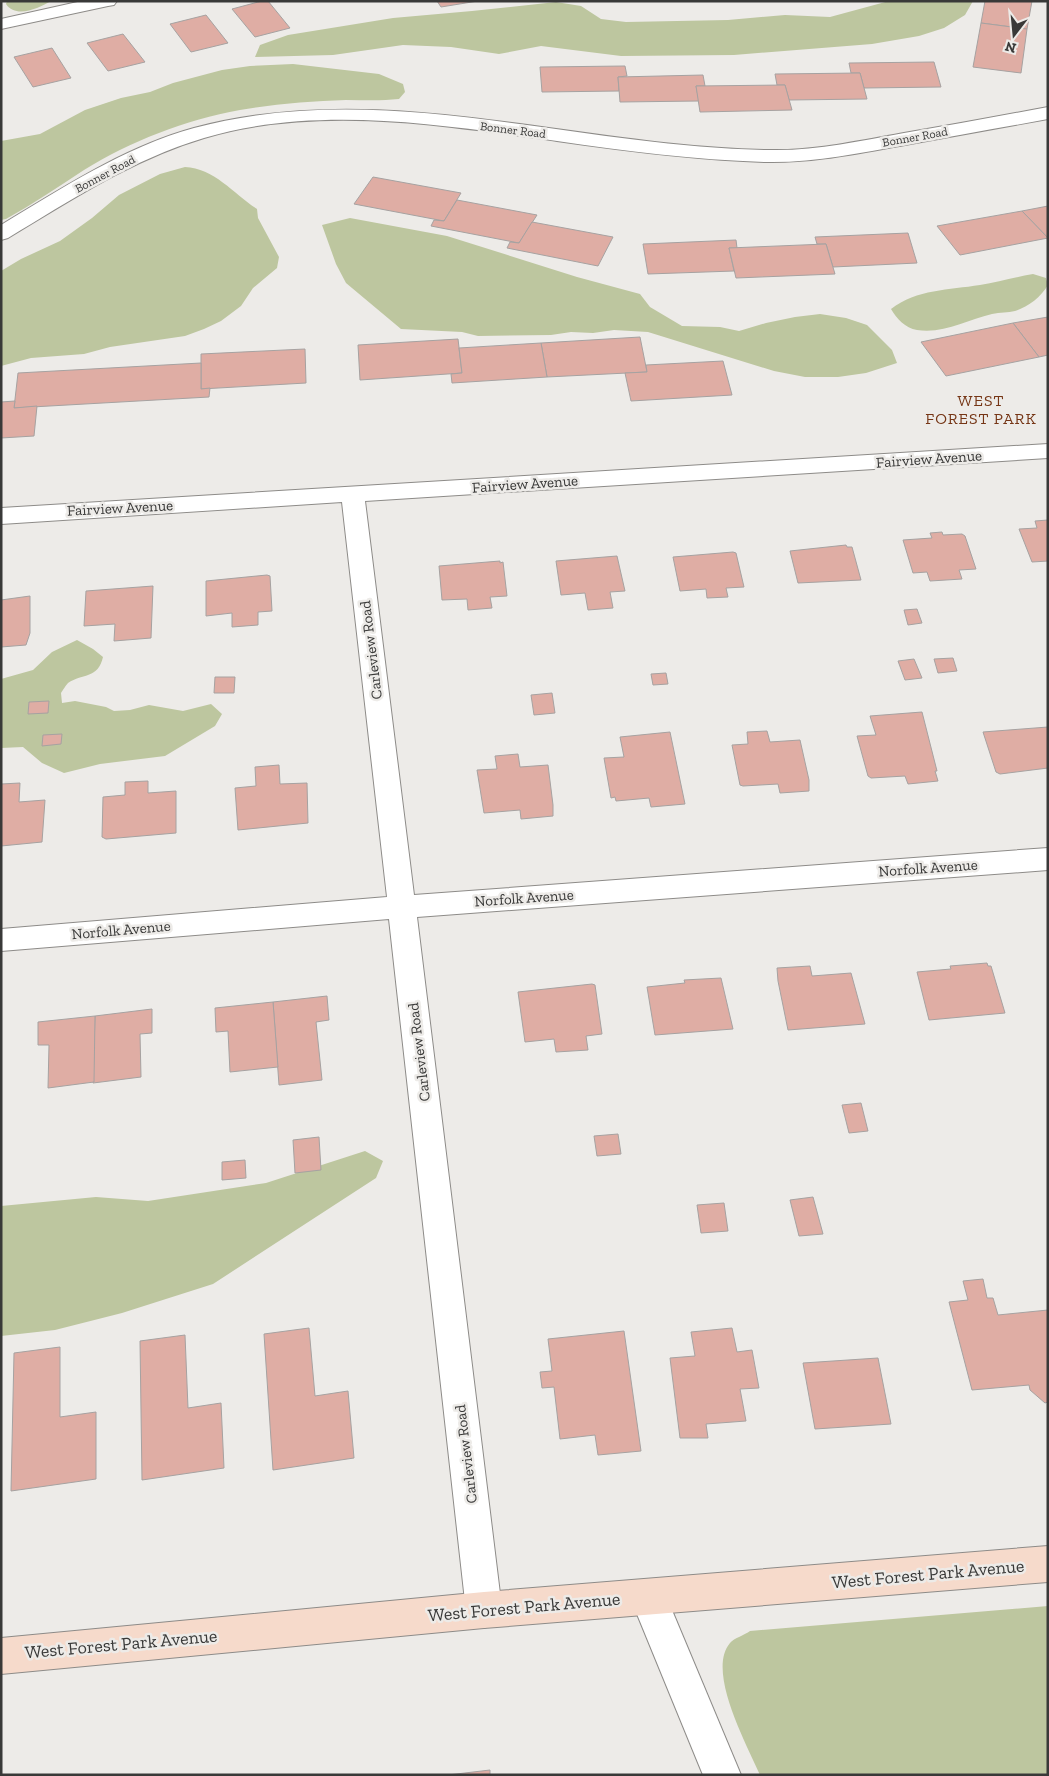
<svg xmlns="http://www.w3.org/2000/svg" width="1049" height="1776" font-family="'Zilla Slab',serif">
<rect width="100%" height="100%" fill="#edebe8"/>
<g fill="#bdc69f">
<path d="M7 1H51C39 8 16 19 6 4Z"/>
<polygon points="889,1 973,1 965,15 944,28 919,36 872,44 734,55 621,56 541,46 499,54 451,47 403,45 333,55 255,57 260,45 288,35 393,18 472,11 556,2 581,6 601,19 626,22 728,20 785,15 830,17"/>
<path d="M293 64 379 74 403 84 405 92 399 99C381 101 364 100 346 100 311 101 274 104 240 110 185 120 131 141 84 170 58 187 33 204 6 219L1 220V141L40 134 85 110 121 98 150 92 173 83 222 70 250 66Z"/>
<path d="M185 167C214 168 234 194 257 209L258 218 279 257 277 268 253 288 241 306 221 321 204 329 185 336 110 347 84 354 31 358 1 366V271L21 259 60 241 92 218 119 195 160 174Z"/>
<polygon points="350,218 447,236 577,277 640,294 650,307 682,326 720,327 739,331 766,323 795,317 820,314 846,318 867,325 892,350 897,363 866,373 838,377 805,377 774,371 648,332 614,330 593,333 571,332 551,335 478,336 462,332 401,329 346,283 336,264 322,225"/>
<path d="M1033 274 1046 278 1048 285C1041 297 1028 307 1015 311 1008 313 1000 312 992 314 967 320 944 334 917 330 905 328 897 319 891 309 917 289 949 290 980 285 998 282 1016 277 1033 274Z"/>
<path d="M77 640 93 649 103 657C98 679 83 673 68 683 66 685 63 690 61 693L62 703 75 701 106 707 114 711 130 710 149 705 183 711 211 704 222 714 215 726 165 756 100 764 64 773 42 763 23 747 1 748V679L33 670 52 652Z"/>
<polygon points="365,1151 383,1161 376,1178 213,1284 122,1313 55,1330 1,1336 1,1206 96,1197 148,1201 266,1183"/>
<path d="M1048 1606V1775H760C747 1745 706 1671 730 1643 734 1638 745 1635 750 1631Z"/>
</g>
<g fill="#dfada4" stroke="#a6a2a1">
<polygon points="262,1 268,1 290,28 255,37 232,9"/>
<polygon points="437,1 478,1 441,7"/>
<polygon points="985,1 1032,1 1027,29 981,23"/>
<polygon points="206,15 228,43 191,52 170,24"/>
<polygon points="981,23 1027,29 1021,73 973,67"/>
<polygon points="123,34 145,62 108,71 87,43"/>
<polygon points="52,48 71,78 33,87 14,57"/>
<polygon points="934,62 941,87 864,88 860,73 851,73 849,63"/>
<polygon points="625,66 627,76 618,77 619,91 542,92 540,67"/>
<polygon points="860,73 867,99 789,100 785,85 777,85 775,74"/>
<polygon points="703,75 705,86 696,86 699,101 620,102 618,77"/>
<polygon points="785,85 792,110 700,112 696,86"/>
<polygon points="373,177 461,193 444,221 354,204"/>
<polygon points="457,200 537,215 519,243 431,226 434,220 444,221"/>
<polygon points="1048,206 1048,238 1022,211"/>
<polygon points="1022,211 1048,238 960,255 937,226"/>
<polygon points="532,222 613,237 598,266 507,248 510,242 519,243"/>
<polygon points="908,233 917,263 833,267 826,244 817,244 815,237"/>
<polygon points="736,240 737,248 729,248 734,271 648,274 643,244"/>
<polygon points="826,244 835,274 736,278 729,248"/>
<polygon points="1048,317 1048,355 1039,357 1013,323"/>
<polygon points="1013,323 1039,357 946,376 921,342"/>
<polygon points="640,337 647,372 547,377 541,343"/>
<polygon points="458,339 462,373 360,380 358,345"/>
<polygon points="541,343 547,377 452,383 451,374 462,373 459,348"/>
<polygon points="305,349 306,383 201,389 201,354"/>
<polygon points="723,361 732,395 631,401 625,373 647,372 646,365"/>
<polygon points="201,363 201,389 210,388 209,397 14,408 18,373"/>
<polygon points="15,401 14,408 37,406 34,436 1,438 1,402"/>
<polygon points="1048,520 1048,561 1032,562 1019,529 1037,528 1035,521"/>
<polygon points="942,532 943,535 962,534 965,536 976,569 959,570 962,579 930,581 927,572 913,573 903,540 932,538 930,533"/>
<polygon points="846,545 847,547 852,547 861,580 798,583 790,551"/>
<polygon points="733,552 736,553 744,587 726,588 728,597 707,598 706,589 680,591 673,557"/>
<polygon points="617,556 625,591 610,592 613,608 588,610 585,593 561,595 556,561"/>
<polygon points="500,561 500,563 503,562 507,596 490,597 492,608 468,610 467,599 442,600 439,566"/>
<polygon points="267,575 270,576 272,611 258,612 258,625 232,627 232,613 206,616 206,581"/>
<polygon points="153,586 151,638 114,641 115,624 84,626 86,591"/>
<polygon points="30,596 30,633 26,645 1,647 1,600"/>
<polygon points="917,609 922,623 908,625 904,610"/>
<polygon points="953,658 957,671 938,673 934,659"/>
<polygon points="914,659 922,678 905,680 898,661"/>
<polygon points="666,673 668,684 653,685 651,674"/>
<polygon points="215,677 235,677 234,693 214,693"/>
<polygon points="552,693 555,713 534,715 531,695"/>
<polygon points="49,701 48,713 28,714 29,702"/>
<polygon points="922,712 937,771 935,771 938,781 908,784 905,776 871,778 868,776 857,736 876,735 870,716"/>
<polygon points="1048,727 1048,768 1000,774 996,772 983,732"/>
<polygon points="767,731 770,742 800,740 809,780 809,791 780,793 778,784 743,786 740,785 732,745 748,744 747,732"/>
<polygon points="670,732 685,804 651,807 649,798 616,801 615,797 611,798 604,758 624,757 620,737"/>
<polygon points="62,734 61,744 42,746 43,735"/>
<polygon points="518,754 520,767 548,765 553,805 553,816 521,819 520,810 484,813 477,770 497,769 495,756"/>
<polygon points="279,765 280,784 307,783 308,823 238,830 235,788 256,786 255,767"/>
<polygon points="148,781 148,793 176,791 176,833 106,839 102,837 103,797 125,795 125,782"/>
<polygon points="20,783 19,802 45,800 42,842 1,846 1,784"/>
<polygon points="987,963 988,966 991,966 1005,1013 929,1020 917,972 951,969 950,966"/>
<polygon points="810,966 812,976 851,973 865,1024 788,1030 778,981 777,968"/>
<polygon points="721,978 733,1029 655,1035 647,987 685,983 684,980"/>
<polygon points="592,984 595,985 602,1034 586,1036 588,1050 556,1052 554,1039 525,1042 518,992"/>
<polygon points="327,996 329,1020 316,1022 322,1080 279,1085 273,1002"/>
<polygon points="273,1002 278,1067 230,1072 228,1031 216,1032 215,1008"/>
<polygon points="152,1009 152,1033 140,1034 141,1077 93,1083 95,1016"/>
<polygon points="95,1016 94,1082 48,1088 49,1045 38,1045 38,1022"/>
<polygon points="861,1103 868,1131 849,1133 842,1105"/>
<polygon points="618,1134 621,1154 597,1156 594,1136"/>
<polygon points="319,1137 321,1170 295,1173 293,1140"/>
<polygon points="245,1160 246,1178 222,1180 222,1162"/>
<polygon points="813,1197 823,1234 799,1236 790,1200"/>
<polygon points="724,1203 728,1231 701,1233 697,1205"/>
<polygon points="983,1279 987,1298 993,1298 998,1315 1048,1310 1048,1402 1045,1403 1030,1390 1029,1385 972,1390 949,1302 968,1300 963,1281"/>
<polygon points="309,1328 315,1396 348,1391 354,1458 273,1470 264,1334"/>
<polygon points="732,1328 737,1352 752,1350 759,1388 740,1389 746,1421 706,1424 708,1438 680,1438 670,1358 695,1356 691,1332"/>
<polygon points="624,1331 641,1451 598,1455 595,1435 560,1439 554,1387 542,1388 540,1372 552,1371 548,1339"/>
<polygon points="185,1335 188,1408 221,1403 224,1468 142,1480 140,1341"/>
<polygon points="60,1347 60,1417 96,1412 96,1479 11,1491 14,1353"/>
<polygon points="878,1358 891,1424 815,1429 803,1363"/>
<polygon points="490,1770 490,1775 448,1775"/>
</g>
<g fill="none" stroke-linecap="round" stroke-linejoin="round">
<defs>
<g id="minor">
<polygon points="82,1 117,1 114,5 108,6 1,29 1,19"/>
<path d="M1048 107V119C1000 128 952 136 905 145 859 153 813 163 766 162 696 160 626 151 557 141 442 125 318 104 204 138 133 159 71 200 8 238L1 240V225C62 188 125 147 194 128 385 77 578 148 770 150 815 151 859 141 904 133 952 125 1000 116 1048 107Z"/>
<polygon points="1048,444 1048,458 365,501 414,895 1048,848 1048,870 417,917 502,1610 497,1623 484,1628 471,1623 466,1610 389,919 1,951 1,929 387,897 342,502 1,524 1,508"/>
<polygon points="648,1579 661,1584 741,1775 703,1775 630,1597 635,1584"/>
</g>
<polygon id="secondary" points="1048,1546 1048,1582 484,1628 1,1674 1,1638 484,1592"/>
</defs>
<use href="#minor" stroke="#8d8b88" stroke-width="2"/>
<use href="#secondary" stroke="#8d8b88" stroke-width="2"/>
<use href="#minor" fill="#fff" fill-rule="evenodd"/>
<use href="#secondary" fill="#f6dacb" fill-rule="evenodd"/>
</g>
<g text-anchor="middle" stroke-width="5" stroke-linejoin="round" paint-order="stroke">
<g font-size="12" fill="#393938" stroke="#edebe8">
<text transform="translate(513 130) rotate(7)" y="4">Bonner Road</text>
<text transform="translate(915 137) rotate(-10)" y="4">Bonner Road</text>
<text transform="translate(105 174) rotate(-28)" y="4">Bonner Road</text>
</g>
<g font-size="15" fill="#393938" stroke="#edebe8">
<text transform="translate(929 459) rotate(-4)" y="5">Fairview Avenue</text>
<text transform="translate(525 484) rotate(-4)" y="5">Fairview Avenue</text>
<text transform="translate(120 508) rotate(-3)" y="5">Fairview Avenue</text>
<text transform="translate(371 650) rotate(-97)" y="5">Carleview Road</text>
<text transform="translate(928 868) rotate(-4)" y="5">Norfolk Avenue</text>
<text transform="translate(524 898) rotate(-4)" y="5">Norfolk Avenue</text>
<text transform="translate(121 930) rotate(-5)" y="5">Norfolk Avenue</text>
<text transform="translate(419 1052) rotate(-97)" y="5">Carleview Road</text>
<text transform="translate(466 1454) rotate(-97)" y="5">Carleview Road</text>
</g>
<g font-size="16" letter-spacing="1" fill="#753515" stroke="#edebe8">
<text x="981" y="406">WEST<tspan x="981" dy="18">FOREST PARK</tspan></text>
</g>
<g font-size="18" fill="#393938" stroke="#edebe8">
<text transform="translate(928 1574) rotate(-5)" y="6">West Forest Park Avenue</text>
<text transform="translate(524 1607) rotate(-5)" y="6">West Forest Park Avenue</text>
<text transform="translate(121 1644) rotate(-5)" y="6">West Forest Park Avenue</text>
</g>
</g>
<rect width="1049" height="1776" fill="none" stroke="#393938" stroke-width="5"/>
<g transform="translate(1014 35) rotate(196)" stroke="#edebe8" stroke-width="4" paint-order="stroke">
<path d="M0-4L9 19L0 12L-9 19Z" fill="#393938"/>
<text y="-8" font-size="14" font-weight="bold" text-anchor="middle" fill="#393938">N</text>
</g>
</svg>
